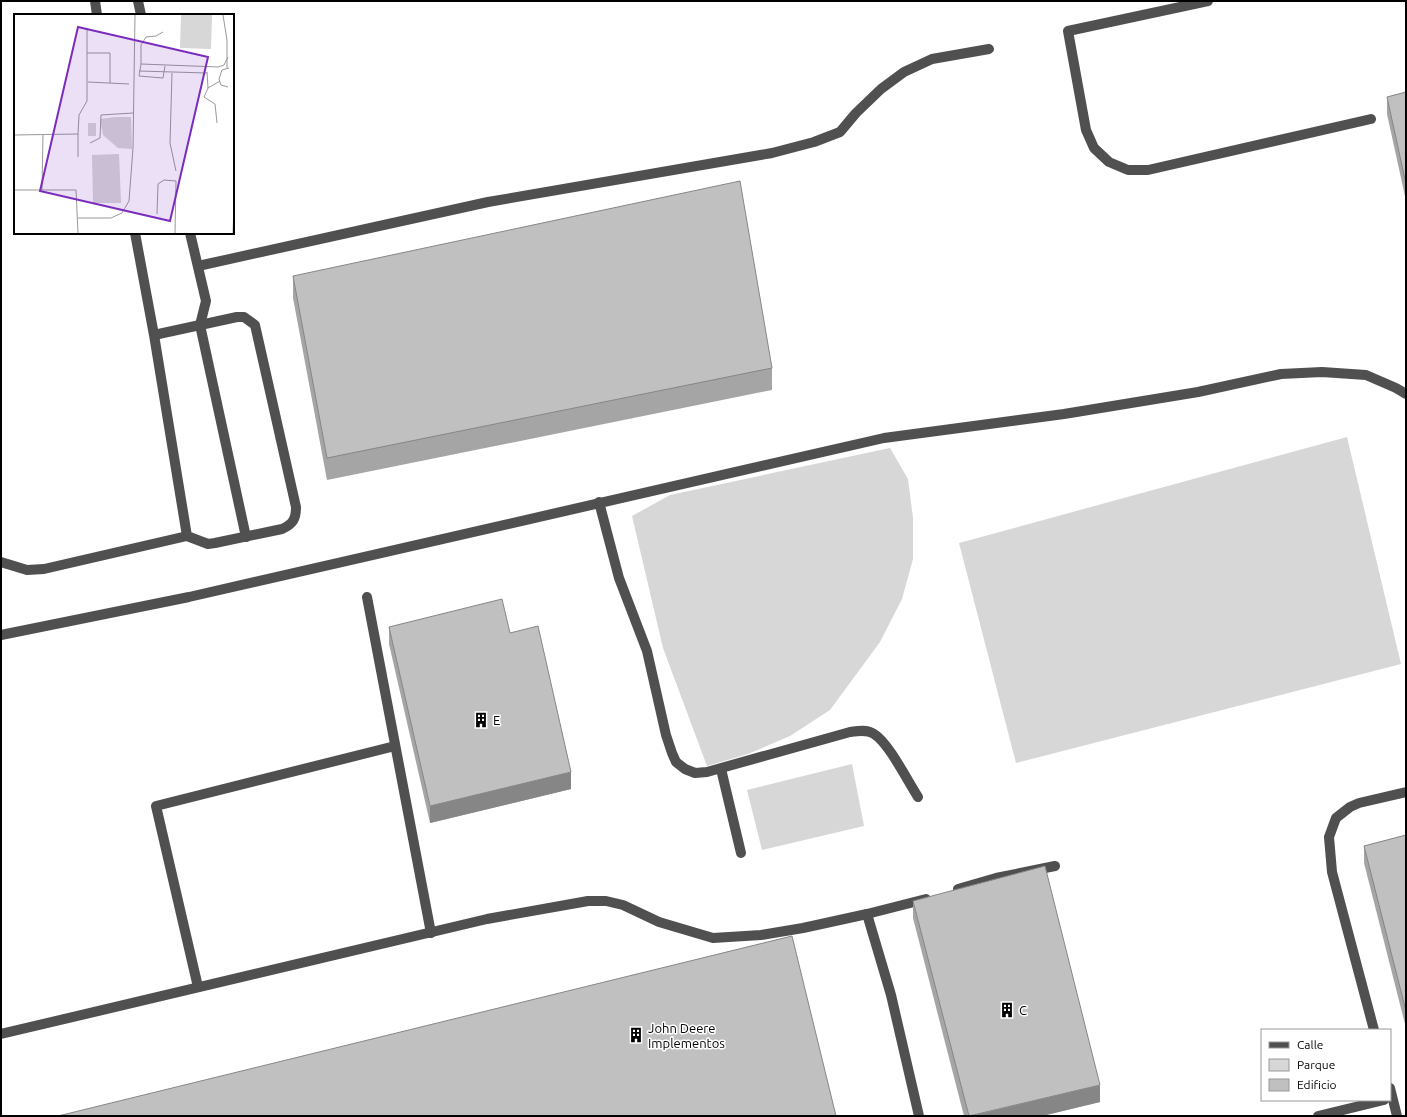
<svg xmlns="http://www.w3.org/2000/svg" width="1407" height="1117" font-family="Ubuntu,sans-serif">
<rect width="100%" height="100%" fill="#fff"/>
<g fill="#d7d7d7">
<polygon points="1347,437 1401,664 1016,763 959,543"/>
<polygon points="890,448 908,479 913,518 913,559 902,599 880,642 830,710 790,736 748,754 707,766 663,648 632,516 670,495"/>
<polygon points="852,764 864,826 762,850 747,790"/>
</g>
<g fill="none" stroke-linecap="round" stroke-linejoin="round">
<g stroke="#505050" stroke-width="10">
<polyline points="95,1 97,15"/>
<polyline points="138,1 141,15"/>
<polyline points="1208,1 1068,31 1086,130 1094,148 1109,162 1128,170 1148,170 1371,119"/>
<path d="M135 233 154 335 187 536 208 544 215 543 282 529C293 524 296 519 296 507L255 325 244 317H237L154 335"/>
<polyline points="190,233 206,301 200,325 246,537"/>
<polyline points="198,266 488,202 772,153 814,142 840,132 856,113 881,89 904,72 932,59 989,49"/>
<path d="M599 502 619 578 647 651 666 735 672 753 676 762 685 769 695 773 707 772 850 732C857 731 867 729 874 734 889 743 908 782 918 797"/>
<polyline points="1,562 27,570 44,569 187,536"/>
<polyline points="367,597 431,933"/>
<polyline points="1,635 189,597 884,438 1064,414 1198,392 1281,374 1322,372 1366,375 1396,388 1406,394"/>
<polyline points="721,769 741,853"/>
<polyline points="958,889 996,878 1055,866"/>
<polyline points="867,914 926,899"/>
<polyline points="198,987 156,806 395,746"/>
<polyline points="1374,1030 1332,872 1329,837 1336,818 1350,807 1359,803 1406,792"/>
<polyline points="1,1034 487,919 588,901 606,901 623,905 659,922 713,938 761,935 803,928 867,914 891,995 919,1116"/>
<polyline points="1390,1088 1397,1116"/>
<polyline points="1318,1116 1384,1100"/>
</g>
</g>
<g fill="#a5a5a5">
<polygon points="1406,92 1406,201 1387,114 1387,97"/>
<polygon points="293,276 772,368 772,390 327,480 293,298"/>
<polygon points="389,627 510,633 571,789 430,823 389,644"/>
<polygon points="1406,835 1406,1028 1364,863 1364,846"/>
<polygon points="913,901 1100,1102 1042,1116 964,1116 913,918"/>
</g>
<g fill="#868686">
<polygon points="571,772 571,789 430,823 430,806"/>
<polygon points="1100,1085 1100,1102 1042,1116 971,1116"/>
</g>
<g fill="#c0c0c0" stroke="#868686">
<polygon points="1406,92 1406,184 1387,97"/>
<polygon points="740,181 772,368 327,458 293,276"/>
<polygon points="502,599 510,633 538,626 571,772 430,806 389,627"/>
<polygon points="1406,835 1406,1011 1364,846"/>
<polygon points="1045,866 1100,1085 969,1116 913,901"/>
<polygon points="792,936 836,1116 58,1116"/>
</g>
<defs>
<symbol id="building-bare" viewBox="-9 -9 18 18"><path d="M-4-6H4V6H1V3H-1V6H-4ZM-2.5-4.3h1.7v1.8h-1.7ZM.8-4.3h1.7v1.8H.8ZM-2.5-1h1.7V.8h-1.7ZM.8-1h1.7V.8H.8Z" fill="#000" stroke="#fff" stroke-width="2.5" paint-order="stroke"/></symbol>
</defs>
<g fill-rule="evenodd">
<use href="#building-bare" x="470" y="709" width="22" height="22"/>
<use href="#building-bare" x="996" y="999" width="22" height="22"/>
<use href="#building-bare" x="625" y="1024" width="22" height="22"/>
</g>
<g text-anchor="middle" stroke-width="3" stroke-linejoin="round" paint-order="stroke">
<g font-size="13" fill="#000" stroke="#fff" text-anchor="start">
<text x="493" y="725">E</text>
<text x="1019" y="1015">C</text>
<text x="648" y="1033">John Deere<tspan x="648" dy="15">Implementos</tspan></text>
</g>
</g>
<g transform="translate(14 14)">
<rect width="220" height="220" fill="#fff"/>
<path d="M167 1H198L197 35 166 34ZM101 103H117L118 135 104 134 89 121 86 105ZM74 109H82V122H74ZM105 140 107 189H79L78 141Z" fill="#d7d7d7"/>
<path fill="none" stroke="#999" stroke-width="1" d="M209 1 213 26V54M0 15V1M73 39H96V69M127 50V31L132 23 142 22 149 18M151 52 149 64 125 62 127 50 204 53 210 51 214 43M125 57 193 59M193 58 194 74 190 83 201 90 203 109M158 59 156 129 162 157M74 68 115 70M214 73 207 71 205 65 208 56 215 54M194 74 206 67M64 120V143M0 121 64 120 65 101 73 87V14M76 129 86 124 87 101 119 99M0 176H62L64 219M28 176 29 120M143 200 144 170 150 166 162 167 161 219M64 204H97L108 199 115 187 119 134 121 1M219 219 220 191"/>
<path fill="#7b2cbf" fill-opacity="0.15" stroke="#7b2cbf" stroke-width="2" d="M64 13 194 43 156 207 26 177Z"/>
<rect width="220" height="220" fill="none" stroke="#000" stroke-width="2"/>
</g>
<rect width="1407" height="1117" fill="none" stroke="#000000" stroke-width="4"/>
<rect x="1261" y="1029" width="130" height="72" fill="#ffffff" stroke="#999999"/>
<rect x="1269" y="1042" width="20" height="6" fill="#505050" stroke="#999999"/>
<text x="1297" y="1049" font-size="12" fill="#000000">Calle</text>
<rect x="1269" y="1059" width="20" height="12" fill="#d7d7d7" stroke="#999999"/>
<text x="1297" y="1069" font-size="12" fill="#000000">Parque</text>
<rect x="1269" y="1079" width="20" height="12" fill="#c0c0c0" stroke="#999999"/>
<text x="1297" y="1089" font-size="12" fill="#000000">Edificio</text>
</svg>
